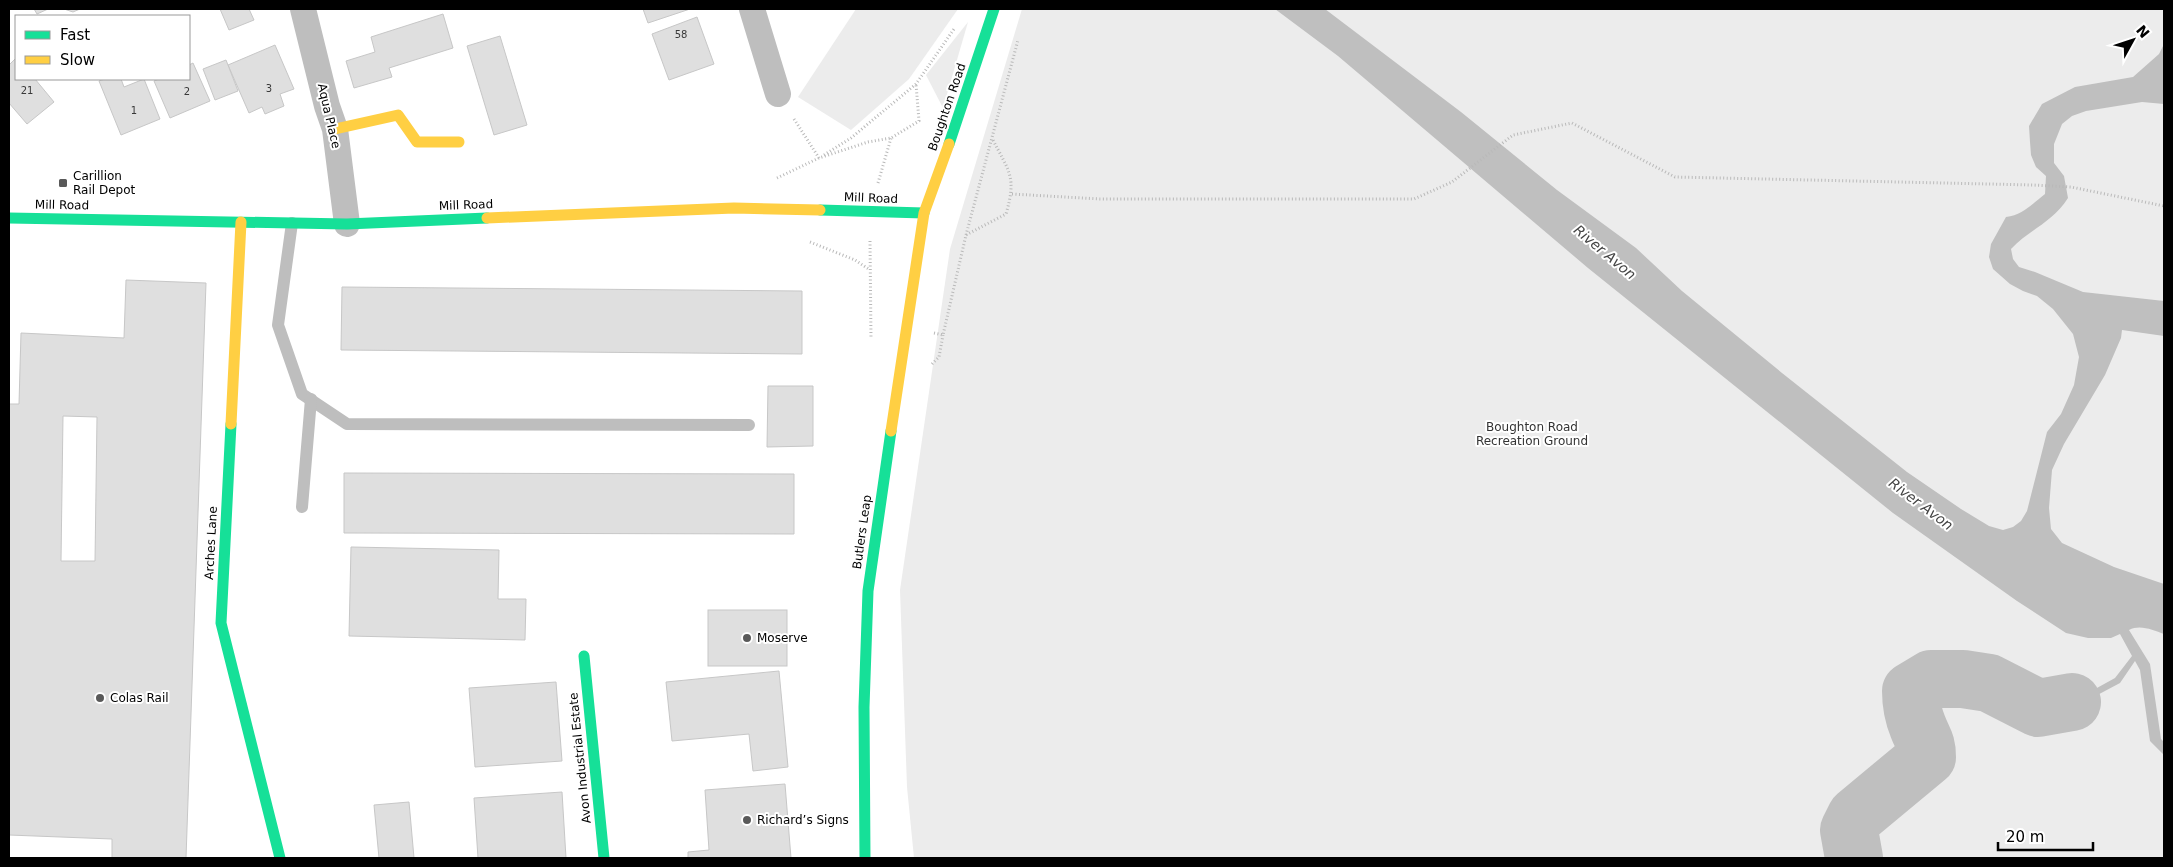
<svg xmlns="http://www.w3.org/2000/svg" width="2173" height="867" font-family="'DejaVu Sans',sans-serif">
<rect width="100%" height="100%" fill="#fff"/>
<g fill="#ececec">
<polygon points="856,9 958,9 909,79 851,130 798,97"/>
<polygon points="1022,9 2164,9 2164,858 914,858 907,787 900,590 950,249"/>
<polygon points="968,22 943,108 926,75"/>
</g>
<path fill="#bfbfbf" d="M1275 9H1325L1461 112 1557 190 1636 248 1682 291 1782 373 1907 472 1961 509 1989 526 2003 530 2013 527 2021 521 2027 511 2047 432 2061 414 2074 385 2079 357 2073 334 2053 309 2037 296 2023 291 2010 284 1993 269 1989 257 1991 244 2006 217C2023 215 2032 204 2045 194L2046 176 2036 167 2031 155 2030 142 2029 126 2042 104 2075 87 2133 77 2159 54 2164 44V104L2142 102 2086 111 2072 116 2062 124 2054 144V163L2064 176 2068 198C2052 223 2030 229 2011 249L2013 259 2019 267 2035 272 2083 292 2164 301V336L2122 330 2121 338 2105 375 2064 444 2052 470 2049 508 2051 529 2062 543 2114 567 2164 584V634C2153 630 2140 624 2129 630L2150 664 2161 739 2164 742V755L2150 741 2140 670 2135 661 2120 683 2088 700 2039 711 1953 676 1931 681 1915 693 1917 709 1933 740 1931 758 1863 814 1854 834 1860 858H1853L1848 836 1859 810 1923 755 1925 745 1910 710 1909 694 1930 676 1952 671 2039 703 2086 694 2115 678 2132 656 2120 634 2111 638H2088L2066 633 2017 601 1893 513 1588 268 1338 56Z"/>
<g fill="none" stroke-linecap="round" stroke-linejoin="round">
<path stroke="#bfbfbf" stroke-width="58" d="M1854 858 1849 830 1856 816 1927 757C1927 742 1923 740 1918 727 1913 715 1911 704 1911 691L1931 679H1963L1989 683 2038 708 2072 702"/>
</g>
<g fill="#dfdfdf" stroke="#c7c7c7" fill-rule="evenodd">
<polygon points="34,9 48,9 37,14"/>
<polygon points="64,9 80,9 73,12"/>
<polygon points="220,9 249,9 254,20 229,30"/>
<polygon points="643,9 690,9 648,23"/>
<polygon points="443,14 453,48 389,68 392,77 354,88 346,61 375,52 371,37"/>
<polygon points="697,17 714,64 669,80 652,34"/>
<polygon points="500,36 527,125 494,135 467,46"/>
<polygon points="275,45 294,89 280,94 284,106 265,114 262,107 249,113 228,65"/>
<polygon points="16,58 16,79 35,79 54,102 27,124 9,103 9,65"/>
<polygon points="226,60 238,91 215,100 203,69"/>
<polygon points="193,63 210,101 170,118 154,81 159,79 189,79 189,65"/>
<polygon points="105,79 121,79 124,87 144,79 160,119 121,135 99,81"/>
<path d="M126 280 206 283 186 858H112V839L9 835V404H19L21 333 124 338ZM63 416 97 417 95 561H61Z"/>
<polygon points="342,287 802,291 802,354 341,350"/>
<polygon points="768,386 813,386 813,446 767,447"/>
<polygon points="344,473 794,474 794,534 344,533"/>
<polygon points="351,547 499,550 498,599 526,599 525,640 349,636"/>
<rect x="708" y="610" width="79" height="56"/>
<polygon points="779,671 788,767 753,771 749,734 672,741 666,682"/>
<polygon points="556,682 562,761 475,767 469,688"/>
<polygon points="785,784 791,858 688,858 688,852 709,850 705,790"/>
<polygon points="562,792 566,858 478,858 474,798"/>
<polygon points="409,802 414,858 379,858 374,805"/>
</g>
<g fill="none" stroke-linecap="round" stroke-linejoin="round">
<g stroke="#b9b9b9" stroke-width="3" stroke-dasharray="1 2.5" stroke-linecap="butt">
<polyline points="794,119 819,158"/>
<polyline points="824,155 851,138 916,84 954,29"/>
<polyline points="777,178 819,158 868,142 891,138 919,121 916,84"/>
<polyline points="878,183 891,138"/>
<polyline points="1012,194 1100,199 1414,199 1452,182 1513,135 1572,123 1675,177 2033,185 2071,187 2164,206"/>
<polyline points="966,235 1018,40"/>
<polyline points="870,241 871,339"/>
<polyline points="810,242 855,260 870,270"/>
<path d="M934 333 943 335 966 235 1006 214C1017 176 1009 172 992 138"/>
<polyline points="932,364 939,357 943,335"/>
</g>
<g stroke="#bebebe" stroke-width="12">
<polyline points="292,223 278,325 302,394 347,424 749,425"/>
<polyline points="302,507 311,399"/>
</g>
<g stroke="#bebebe" stroke-width="26">
<polyline points="303,9 327,106 335,129 347,224"/>
<polyline points="752,9 778,94"/>
</g>
<g stroke="#16e098" stroke-width="11">
<polyline points="949,144 994,9"/>
<polyline points="820,210 924,213"/>
<polyline points="9,218 347,224 487,218"/>
<polyline points="231,424 221,623 280,858"/>
<polyline points="584,656 604,858"/>
<polyline points="865,858 864,707 868,591 891,431"/>
</g>
<g stroke="#ffcf43" stroke-width="11">
<polyline points="335,129 398,115 417,142 459,142"/>
<polyline points="487,218 734,208 820,210"/>
<polyline points="231,424 241,222"/>
<polyline points="891,431 924,213 949,144"/>
</g>
</g>
<g fill="#595959" stroke="#fff" stroke-width="2">
<rect x="58" y="178" width="10" height="10" rx="2.5"/>
<circle cx="747" cy="638" r="5"/>
<circle cx="100" cy="698" r="5"/>
<circle cx="747" cy="820" r="5"/>
</g>
<g text-anchor="middle" stroke-width="4" stroke-linejoin="round" paint-order="stroke">
<g font-size="10" fill="#383838">
<text x="681" y="38">58</text>
<text x="269" y="92">3</text>
<text x="27" y="94">21</text>
<text x="187" y="95">2</text>
<text x="134" y="114">1</text>
</g>
<g font-size="12" fill="#000" stroke="#fff">
<text transform="translate(947 107) rotate(-71)" y="4">Boughton Road</text>
<text transform="translate(329 116) rotate(77)" y="4">Aqua Place</text>
<text transform="translate(871 198) rotate(2)" y="4">Mill Road</text>
<text transform="translate(62 205) rotate(1)" y="4">Mill Road</text>
<text transform="translate(466 205) rotate(-2)" y="4">Mill Road</text>
<text transform="translate(862 532) rotate(-82)" y="4">Butlers Leap</text>
<text transform="translate(211 543) rotate(-87)" y="4">Arches Lane</text>
<text transform="translate(580 758) rotate(-96)" y="4">Avon Industrial Estate</text>
</g>
<g font-size="12" fill="#000" stroke="#fff" text-anchor="start">
<text x="73" y="180">Carillion<tspan x="73" dy="14">Rail Depot</tspan></text>
<text x="757" y="642">Moserve</text>
<text x="110" y="702">Colas Rail</text>
<text x="757" y="824">Richard’s Signs</text>
</g>
<g font-size="12" fill="#333" stroke="#fff">
<text x="1532" y="431">Boughton Road<tspan x="1532" dy="14">Recreation Ground</tspan></text>
</g>
<g font-size="14" font-style="italic" fill="#444" stroke="#fff">
<text transform="translate(1605 252) rotate(40)" y="5">River Avon</text>
<text transform="translate(1921 504) rotate(37)" y="5">River Avon</text>
</g>
</g>
<rect width="2173" height="867" fill="none" stroke="#000000" stroke-width="20"/>
<rect x="15" y="15" width="175" height="65" fill="#ffffff" stroke="#999999"/>
<rect x="25" y="31" width="25" height="8" fill="#16e098" stroke="#999999"/>
<text x="60" y="40" font-size="15" fill="#000000">Fast</text>
<rect x="25" y="56" width="25" height="8" fill="#ffcf43" stroke="#999999"/>
<text x="60" y="65" font-size="15" fill="#000000">Slow</text>
<g transform="translate(2133 40) rotate(50)" stroke="#ffffff" stroke-width="4" paint-order="stroke">
<path d="M0-4L9 19L0 12L-9 19Z" fill="#000000"/>
<text y="-8" font-size="14" font-weight="bold" text-anchor="middle" fill="#000000">N</text>
</g>
<path d="M1998 842v8h95v-8" fill="none" stroke="#000000" stroke-width="2.5"/>
<text x="2006" y="842" font-size="15" fill="#000000" stroke="#ffffff" stroke-width="4" paint-order="stroke">20 m</text>
</svg>
